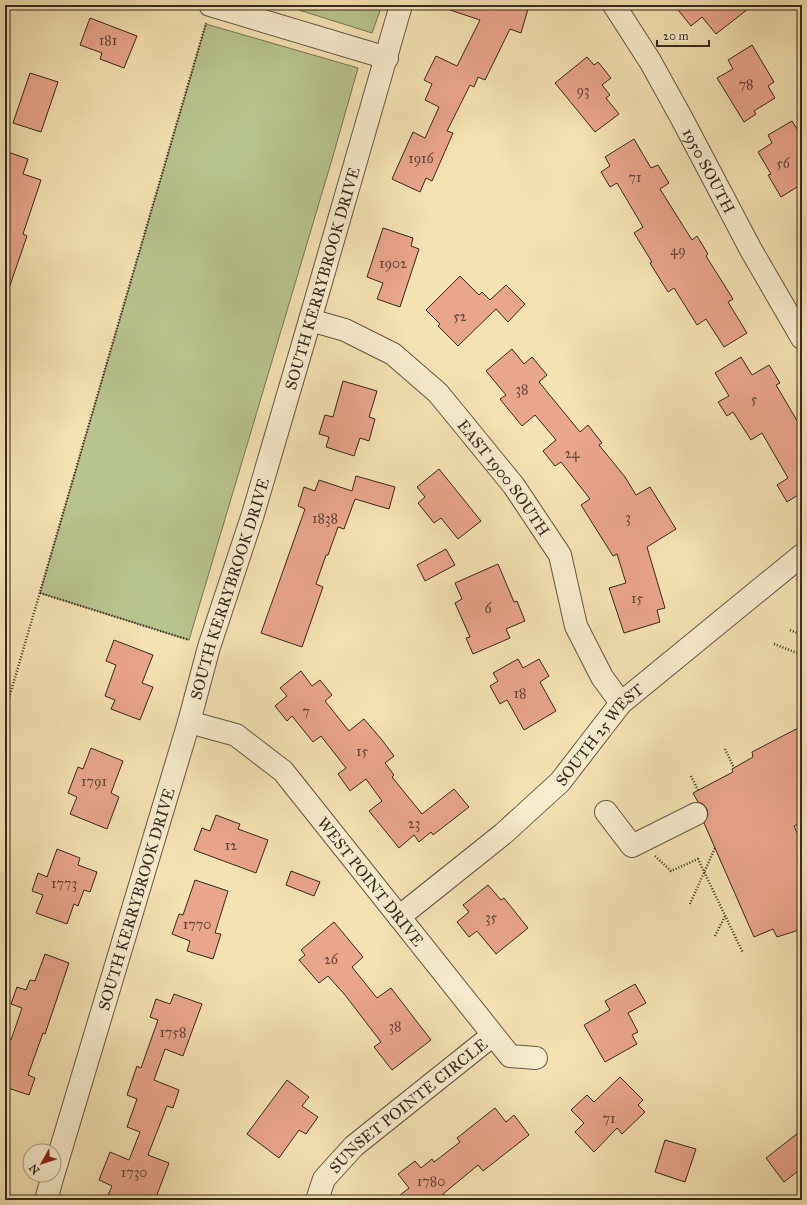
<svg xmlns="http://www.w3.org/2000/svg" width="807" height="1205" font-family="'IM FELL Great Primer',serif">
<rect width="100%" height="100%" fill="#f5e2b3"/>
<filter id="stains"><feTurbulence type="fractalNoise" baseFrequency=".005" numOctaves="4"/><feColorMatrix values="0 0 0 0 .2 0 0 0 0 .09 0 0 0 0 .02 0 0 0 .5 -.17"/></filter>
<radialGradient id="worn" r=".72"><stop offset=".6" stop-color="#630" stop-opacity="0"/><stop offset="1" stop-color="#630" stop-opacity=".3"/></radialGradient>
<g fill="#b8c48f" stroke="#787658">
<polygon points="283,5 382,5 372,33"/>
<polygon points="206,24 358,68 333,156 189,640 40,593"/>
</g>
<g fill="#eaa58d" stroke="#372921">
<polygon points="444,5 516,5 528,9 521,33 510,29 485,80 478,77 474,87 470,85 447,131 453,133 432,181 426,178 420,192 392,179 413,132 425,138 439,107 425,100 432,84 424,80 436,56 457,66 480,20 444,8"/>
<polygon points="674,5 753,5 716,34 702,17 691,26"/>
<polygon points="90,18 137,36 124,68 100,59 102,53 80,45"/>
<polygon points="752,45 774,82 768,86 775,98 754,111 756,114 744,122 717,78 733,69 728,60"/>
<polygon points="587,57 594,65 598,62 611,78 602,85 610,95 606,98 619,114 595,132 555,83"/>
<polygon points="30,73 58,82 41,132 13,123"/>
<polygon points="792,121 802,137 802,184 781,197 768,175 771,174 758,152 772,143 768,135"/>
<polygon points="634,139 651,168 658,165 669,183 660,189 692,240 697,236 708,254 706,256 733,299 728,302 747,333 724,347 706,319 697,325 674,288 668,292 650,263 652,262 634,233 643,227 617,183 610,187 601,172 610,166 605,157"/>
<polygon points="5,151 28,159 23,174 41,180 23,234 27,236 7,294 5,294"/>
<polygon points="383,228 413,238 411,246 419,249 400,307 377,299 383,283 367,277"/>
<polygon points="460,276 479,295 482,292 490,300 506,285 525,304 508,322 496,309 458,346 438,326 440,324 426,310"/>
<polygon points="512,349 524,364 532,357 547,375 539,382 580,432 588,425 602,443 599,445 625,477 636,495 650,487 676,529 647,547 665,608 657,610 660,622 624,633 609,588 626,583 617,554 613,556 581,505 590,499 561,462 555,466 543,451 556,440 535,415 522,426 500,399 506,395 486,371"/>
<polygon points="741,357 752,375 769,365 780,383 776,385 802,429 802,502 798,495 787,502 777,485 788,478 762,433 751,440 733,412 727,416 718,402 729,396 715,373"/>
<polygon points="343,381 377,391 369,417 375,419 369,441 360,438 354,456 326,447 329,437 319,434 325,415 333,417"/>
<polygon points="439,469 481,521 458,539 441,518 434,523 418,503 425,497 417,487"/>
<polygon points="356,476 395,487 389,509 355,499 344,529 338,527 328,555 326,555 316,584 323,587 302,647 261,633 305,509 298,506 304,487 315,491 319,480 352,491"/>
<polygon points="446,549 455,565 425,581 417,565"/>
<polygon points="498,564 514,602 517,601 525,621 506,629 510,638 473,654 466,638 470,637 455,603 462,599 455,583"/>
<polygon points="114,640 153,655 142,683 153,687 140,720 111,709 115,700 105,696 116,665 106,661"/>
<polygon points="518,659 523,668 539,659 549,676 540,682 556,711 524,730 507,700 500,704 490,686 498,681 493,673"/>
<polygon points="301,671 312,686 320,680 332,695 325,701 349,731 364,719 382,740 394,756 385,763 394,775 392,777 422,814 454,789 469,807 433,835 431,832 419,842 414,835 399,848 369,811 382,801 366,779 350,791 338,774 346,768 321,736 313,742 292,716 287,721 275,706 287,696 280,688"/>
<polygon points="802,726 802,822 794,826 802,844 802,929 777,937 773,929 754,937 704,823 708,815 707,809 703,804 698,802 693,793 733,772 732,769 753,757 752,752"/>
<polygon points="91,748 123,761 111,793 119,797 107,829 70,814 77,797 68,793 78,767 83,769"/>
<polygon points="216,815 240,824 238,829 268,840 256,873 194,850 202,828 210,831"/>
<polygon points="57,849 80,858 78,865 97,872 90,892 84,890 78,906 74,904 67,924 36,913 43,895 32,891 38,873 47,877"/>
<polygon points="291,871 320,882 314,896 286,885"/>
<polygon points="195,880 228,891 215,933 221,934 213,959 187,951 190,941 172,934 179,914 183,915"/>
<polygon points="488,885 501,900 504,898 528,928 496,954 477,931 469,937 457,922 469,912 463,905"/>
<polygon points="334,922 363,957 352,967 377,998 391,988 431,1040 392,1070 374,1047 381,1042 345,995 328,976 319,983 299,960 305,955 301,950"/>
<polygon points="45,954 69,963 45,1034 43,1033 28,1075 35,1078 29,1095 5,1087 5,1038 11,1040 22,1008 11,1004 17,987 26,990 30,980 35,981"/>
<polygon points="635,984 646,1003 628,1013 638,1032 632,1035 637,1044 605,1062 584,1025 610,1010 605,1001"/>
<polygon points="174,994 202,1004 183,1056 165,1049 154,1080 179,1090 173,1108 167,1106 148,1155 169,1163 155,1200 106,1200 112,1186 99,1180 110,1152 129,1160 140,1132 127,1127 137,1099 127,1095 137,1066 141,1068 158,1020 150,1017 156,999 170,1004"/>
<polygon points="620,1077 643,1100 638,1105 645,1112 622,1134 617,1128 594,1152 575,1132 584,1123 571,1110 587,1095 594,1102"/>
<polygon points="287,1080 309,1097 302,1106 318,1117 306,1134 299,1130 279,1158 247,1134"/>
<polygon points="495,1108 506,1122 514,1115 529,1135 483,1171 478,1165 443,1194 447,1200 394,1200 409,1188 398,1174 415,1161 421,1168 432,1159 434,1162 460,1142 457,1138"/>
<polygon points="802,1130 802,1168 784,1182 766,1158"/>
<polygon points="665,1140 696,1149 685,1182 655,1172"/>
</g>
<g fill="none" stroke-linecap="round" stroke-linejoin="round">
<defs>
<g id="minor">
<polyline points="210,5 387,58"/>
<path id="s1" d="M614 5 650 61 681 117 751 250 802 338"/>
<path id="s2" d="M310 320 345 330 393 354 438 393 514 486 560 555 576 626 602 677 621 703"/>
<path id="s3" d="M189 722 236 735 283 771 510 1056 536 1058"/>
<polyline points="606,812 632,846 696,814"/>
<path id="s4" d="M399 917 503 834 560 782 621 703 802 555"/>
<path id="s5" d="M54 1172 189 722 209 647 253 514 310 320 401 5"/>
<polyline points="46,1200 53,1175"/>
<path id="s6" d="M317 1200 324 1179 354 1146 493 1035"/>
</g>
</defs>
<use href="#minor" stroke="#665746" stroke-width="24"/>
<g stroke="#372921" stroke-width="2.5" stroke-dasharray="1 2" stroke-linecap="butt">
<polyline points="40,593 189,640"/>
<polyline points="790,630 802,635"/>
<polyline points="774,644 797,653"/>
<polyline points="5,712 206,23"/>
<polyline points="725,749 734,768"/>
<polyline points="691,776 698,790"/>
<polyline points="655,856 671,871 698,859 743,953"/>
<polyline points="690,904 715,848"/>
<polyline points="715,936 725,916"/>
</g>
<use href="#minor" stroke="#f8ecce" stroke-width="22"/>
</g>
<g text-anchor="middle" stroke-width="3.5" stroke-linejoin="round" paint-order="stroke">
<g font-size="14" fill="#64483c">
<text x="108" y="45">181</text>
<text x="746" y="89">78</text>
<text x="583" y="95">93</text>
<text x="421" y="163">1916</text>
<text x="783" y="168">56</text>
<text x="635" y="182">71</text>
<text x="678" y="255">49</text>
<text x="393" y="268">1902</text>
<text x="460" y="321">52</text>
<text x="522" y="394">38</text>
<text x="754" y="404">5</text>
<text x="572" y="458">24</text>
<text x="628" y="522">3</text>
<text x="325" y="523">1838</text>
<text x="637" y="603">15</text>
<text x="488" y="613">6</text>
<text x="520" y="698">18</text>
<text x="306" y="716">7</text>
<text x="362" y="756">15</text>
<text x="94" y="786">1791</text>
<text x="414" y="828">23</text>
<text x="231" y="850">12</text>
<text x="64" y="888">1773</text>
<text x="491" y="922">35</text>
<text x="197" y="929">1770</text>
<text x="331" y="964">26</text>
<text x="395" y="1031">38</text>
<text x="173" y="1037">1758</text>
<text x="609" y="1123">71</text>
<text x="134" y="1177">1730</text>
<text x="431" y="1186">1780</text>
</g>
<g font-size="16" fill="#372921" stroke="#f8ecce">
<text dy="6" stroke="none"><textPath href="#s1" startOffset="191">1950 SOUTH</textPath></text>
<text dy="6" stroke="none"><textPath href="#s5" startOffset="933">SOUTH KERRYBROOK DRIVE</textPath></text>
<text dy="6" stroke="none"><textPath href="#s2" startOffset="257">EAST 1900 SOUTH</textPath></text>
<text dy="6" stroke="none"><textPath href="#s5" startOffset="609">SOUTH KERRYBROOK DRIVE</textPath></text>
<text dy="6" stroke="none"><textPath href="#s4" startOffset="272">SOUTH 25 WEST</textPath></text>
<text dy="6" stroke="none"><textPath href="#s3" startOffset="249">WEST POINT DRIVE</textPath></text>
<text dy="6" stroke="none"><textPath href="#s5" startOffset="285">SOUTH KERRYBROOK DRIVE</textPath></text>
<text dy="6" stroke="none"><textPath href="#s6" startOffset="134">SUNSET POINTE CIRCLE</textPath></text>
</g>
</g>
<rect width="807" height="1205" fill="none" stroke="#f5e2b3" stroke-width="20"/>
<rect x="6" y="6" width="795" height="1193" fill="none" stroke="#372921" stroke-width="2"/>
<rect x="10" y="10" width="787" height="1185" fill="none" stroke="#372921"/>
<g transform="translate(42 1163) rotate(231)"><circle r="19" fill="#f8ecce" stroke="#ab9e89"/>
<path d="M0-3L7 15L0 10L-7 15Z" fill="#8f2418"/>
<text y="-6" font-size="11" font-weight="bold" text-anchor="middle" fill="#372921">N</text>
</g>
<path d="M657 40v6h52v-6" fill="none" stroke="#372921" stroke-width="2"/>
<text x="663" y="40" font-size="12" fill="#372921" stroke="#f8ecce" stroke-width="3" paint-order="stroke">20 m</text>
<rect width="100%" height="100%" filter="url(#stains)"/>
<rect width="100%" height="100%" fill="url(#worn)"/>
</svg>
